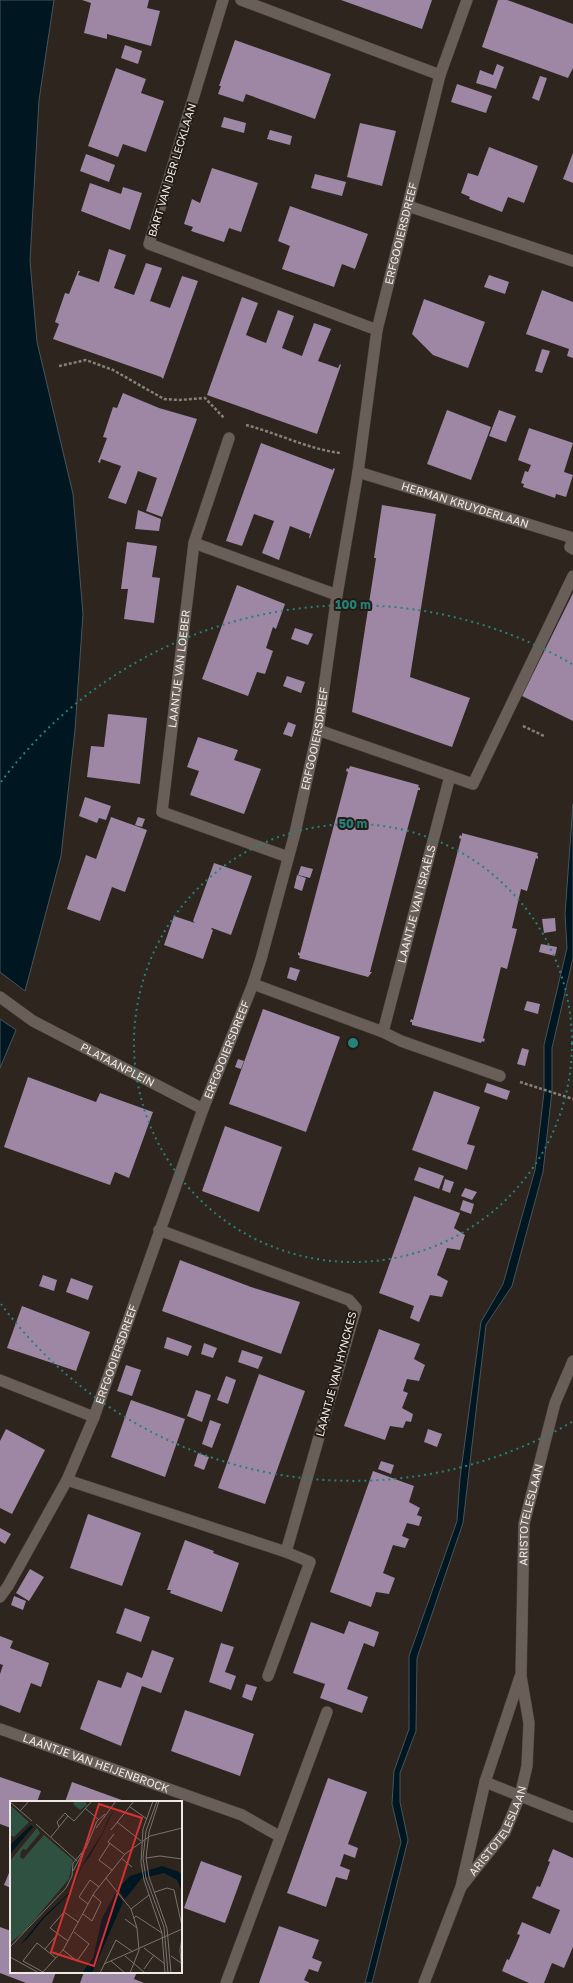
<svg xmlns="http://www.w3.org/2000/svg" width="573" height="1983" font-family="'Golos Text',sans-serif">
<rect width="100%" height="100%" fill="#2e251e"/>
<g fill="#001621" stroke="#48555c">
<polygon points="0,0 54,0 39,100 30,261 37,342 73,494 83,614 75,730 61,856 25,991 0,972"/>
<polygon points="573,804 573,958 552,1048 552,1091 543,1172 512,1286 486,1325 463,1523 417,1658 416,1731 400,1773 400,1802 408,1840 372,1983 365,1983 401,1842 392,1804 394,1771 409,1729 409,1656 457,1521 460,1478 481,1322 503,1284 535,1170 544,1092 544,1045 567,948 565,914"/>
<polygon points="0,1019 16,1030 0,1068"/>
</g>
<g fill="#9d87a5">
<polygon points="82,0 149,0 147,8 160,11 151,46 107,34 107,39 84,33 91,3"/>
<polygon points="341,0 432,0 422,29"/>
<polygon points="498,0 507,0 573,24 573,68 568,78 482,47"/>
<polygon points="235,40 331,74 315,119 246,94 243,102 218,94 221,86 219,86"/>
<polygon points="125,45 142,51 138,64 121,58"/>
<polygon points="497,64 504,67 496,89 476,83 480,70 493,75"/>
<polygon points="116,68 146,79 141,93 164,101 146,152 123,144 118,157 88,146"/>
<polygon points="540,76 547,78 539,101 532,98"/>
<polygon points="457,84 492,96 486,113 451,102"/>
<polygon points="224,117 246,123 244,133 221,127"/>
<polygon points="360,123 396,131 382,186 347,177"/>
<polygon points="270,130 292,136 290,145 267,139"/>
<polygon points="489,147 538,166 524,203 508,197 502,212 469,199 470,197 461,193 468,173 478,176"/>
<polygon points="573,153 573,183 563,179"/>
<polygon points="86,154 115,165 109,182 80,171"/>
<polygon points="212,168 258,183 241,232 229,228 224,242 191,231 193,227 184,224 192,199 200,203"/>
<polygon points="315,174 346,182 342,196 311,188"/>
<polygon points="90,183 121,194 123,187 142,193 130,230 81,211"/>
<polygon points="290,206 368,234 355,269 342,264 334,287 282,269 290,246 278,241"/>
<polygon points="109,249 126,255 114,288 134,295 146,263 162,268 150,301 170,308 182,276 198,281 163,379 161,377 53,339 59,324 55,322 65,293 69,294 78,271 80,271 78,275 99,282"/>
<polygon points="489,275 509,282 505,294 484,287"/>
<polygon points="542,290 573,302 573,358 567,356 569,349 526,334"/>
<polygon points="242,297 258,303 246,335 266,343 278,310 294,316 282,348 302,356 314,323 331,329 318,361 338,368 340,364 341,365 317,434 207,395"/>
<polygon points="424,299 485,322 468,368 433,355 412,334"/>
<polygon points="542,349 550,351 542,373 535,371"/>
<polygon points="123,393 159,408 197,419 162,517 146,511 157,478 138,471 126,504 108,498 121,466 101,459 100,463 98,462 107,438 103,437 113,407 117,408"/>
<polygon points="447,410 491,427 471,480 427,464"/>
<polygon points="499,410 516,416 506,442 489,436"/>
<polygon points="529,428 573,443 564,472 573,475 566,497 556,494 555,498 523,487 524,484 521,483 525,471 528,472 531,465 518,460"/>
<polygon points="261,443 333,470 333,468 335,469 310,538 309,538 310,534 290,526 279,560 262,553 274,521 254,514 242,546 226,541"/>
<polygon points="382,505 436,514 410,677 470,698 452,747 352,712 376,558 374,558"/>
<polygon points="138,510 161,519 159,531 135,529"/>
<polygon points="127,542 157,546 152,577 160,578 154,623 124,619 128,589 121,589"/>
<polygon points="237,585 285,604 276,629 273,627 266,648 273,651 265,674 257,672 248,696 202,679"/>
<polygon points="573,593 573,721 522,696"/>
<polygon points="295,628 313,634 308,645 291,639"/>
<polygon points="287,676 305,682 301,693 283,686"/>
<polygon points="108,714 147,718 140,784 87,777 91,746 104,747"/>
<polygon points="288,722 296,725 292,737 283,734"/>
<polygon points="198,737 238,750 234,760 261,769 244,814 190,795 199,771 187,767"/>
<polygon points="350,766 419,785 418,787 420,788 420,790 418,790 409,823 370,972 372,972 368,977 299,958 300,956 298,955 298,952 300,953 348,772 346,771 347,768 349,769"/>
<polygon points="85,797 111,806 106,820 99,818 97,823 79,816"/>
<polygon points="111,817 147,830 125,892 112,887 100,921 67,909 86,855 96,859"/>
<polygon points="138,817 145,819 142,827 135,825"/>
<polygon points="462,833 538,853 537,856 538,856 538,859 536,858 527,891 521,889 512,928 517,929 507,969 501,967 483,1038 485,1039 484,1042 482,1041 481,1043 412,1025 412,1022 410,1022 411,1019 413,1020 461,839 459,838 460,835 462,836"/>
<polygon points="214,863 252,876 231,935 212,928 211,929 213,930 203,959 164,945 174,916 195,923 193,921"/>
<polygon points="301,866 313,869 310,878 298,875"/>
<polygon points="297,875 306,878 302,891 294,888"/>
<polygon points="555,918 556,931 544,933 542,919"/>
<polygon points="541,944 557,947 555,956 539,952"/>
<polygon points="290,967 300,970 296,981 287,978"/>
<polygon points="527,1001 540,1004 538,1014 524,1010"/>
<polygon points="263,1009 340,1037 306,1132 229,1104"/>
<polygon points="522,1048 529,1050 525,1066 517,1064"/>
<polygon points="238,1059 244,1061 241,1069 235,1067"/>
<polygon points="28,1077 96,1102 100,1093 153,1112 129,1178 115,1172 110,1185 4,1147"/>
<polygon points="487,1083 510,1091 507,1100 484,1092"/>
<polygon points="434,1091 480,1107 467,1144 475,1146 467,1170 412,1150"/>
<polygon points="225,1126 282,1147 259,1212 202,1191"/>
<polygon points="419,1167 444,1176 439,1189 414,1180"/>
<polygon points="445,1179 454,1182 450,1193 442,1190"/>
<polygon points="465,1188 477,1192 472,1200 461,1196"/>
<polygon points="414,1196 460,1213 454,1228 465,1235 460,1250 447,1248 437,1275 448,1281 442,1297 430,1295 419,1322 410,1318 414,1306 379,1293"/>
<polygon points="463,1200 474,1204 471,1214 460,1210"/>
<polygon points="180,1260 251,1287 300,1302 281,1354 162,1311"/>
<polygon points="43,1275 57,1280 54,1291 39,1286"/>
<polygon points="71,1278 93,1286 88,1300 66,1292"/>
<polygon points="22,1306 90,1332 76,1371 7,1348"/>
<polygon points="379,1329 420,1344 414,1359 425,1365 419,1381 407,1379 403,1391 408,1393 402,1408 413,1414 411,1422 406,1421 403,1428 390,1426 385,1440 344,1426"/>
<polygon points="167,1337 192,1346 188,1356 164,1348"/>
<polygon points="204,1343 217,1348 213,1358 201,1354"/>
<polygon points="242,1350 263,1357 258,1369 238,1362"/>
<polygon points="126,1365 141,1370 132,1396 117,1391"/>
<polygon points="259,1374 305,1391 265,1504 218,1488"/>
<polygon points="226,1376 236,1380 228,1404 217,1400"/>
<polygon points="196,1390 211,1395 202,1422 187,1416"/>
<polygon points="131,1400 185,1419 165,1477 111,1457"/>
<polygon points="210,1420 221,1424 212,1448 202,1444"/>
<polygon points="6,1429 45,1450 12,1514 0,1508 0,1441"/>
<polygon points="428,1429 442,1434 437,1447 424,1442"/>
<polygon points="198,1453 209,1457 204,1470 194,1466"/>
<polygon points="381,1461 394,1465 391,1474 378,1469"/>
<polygon points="373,1471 414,1486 409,1502 420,1508 417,1515 422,1517 419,1526 407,1523 402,1536 409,1539 405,1548 393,1545 383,1573 395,1578 389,1594 376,1592 371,1607 330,1592"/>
<polygon points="88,1514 141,1533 122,1586 70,1568"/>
<polygon points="0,1528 11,1534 5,1544 0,1541"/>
<polygon points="185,1540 214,1551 213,1553 239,1563 222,1612 170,1593 171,1590 167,1590"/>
<polygon points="30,1569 44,1577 29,1601 16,1593"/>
<polygon points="14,1596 26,1601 23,1610 11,1605"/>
<polygon points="125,1608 150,1617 141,1642 116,1633"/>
<polygon points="349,1621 379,1632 374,1647 364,1643 347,1689 368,1697 362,1713 320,1698 325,1684 293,1673 311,1622 344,1634"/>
<polygon points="0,1636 13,1641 10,1648 49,1663 41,1687 31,1683 20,1713 0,1705 0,1674 3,1665 0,1664"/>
<polygon points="221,1643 234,1647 225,1672 236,1676 231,1690 209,1682"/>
<polygon points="152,1650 174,1658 161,1693 142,1686 121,1746 80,1729 98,1680 121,1688 127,1672 142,1678"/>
<polygon points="246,1684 257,1687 252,1701 242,1697"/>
<polygon points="185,1710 254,1734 240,1776 171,1751"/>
<polygon points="0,1777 41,1791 37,1802 11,1802 11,1828 0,1824"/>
<polygon points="328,1778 367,1792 348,1844 358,1848 355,1858 344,1854 340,1866 350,1870 347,1880 336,1877 326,1907 287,1893"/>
<polygon points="72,1782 127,1802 65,1802"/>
<polygon points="553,1849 573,1858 573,1947 564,1968 552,1963 544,1983 529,1983 502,1971 507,1959 509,1960 515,1947 520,1935 517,1934 522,1922 550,1934 560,1910 532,1898 537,1886 540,1887 550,1862 548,1861"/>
<polygon points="201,1861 242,1876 225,1923 184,1908"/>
<polygon points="9,1873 11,1874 11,1888 4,1885"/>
<polygon points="279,1926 319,1940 312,1958 322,1962 318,1972 309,1969 304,1980 310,1983 259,1983"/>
<polygon points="0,1927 11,1931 11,1972 56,1972 52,1983 26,1983 0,1973"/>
<polygon points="84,1972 137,1972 134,1979 144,1983 80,1983"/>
</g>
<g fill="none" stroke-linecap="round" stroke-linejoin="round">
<defs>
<polyline id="service" points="194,543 229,438"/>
<g id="pedestrian">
<polyline points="573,539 570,547 573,549"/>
<polyline points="450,776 473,784 573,576"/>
</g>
<g id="minor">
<polyline points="223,0 149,244 377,330"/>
<polyline points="241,0 440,75"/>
<polyline points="408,206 573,261"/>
<path id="s1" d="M358 472 573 538"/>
<path id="s2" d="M288 857 162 812 194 543 337 595"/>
<path id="s3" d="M253 984 383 1032 450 776 318 730"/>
<path id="s4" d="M0 997 33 1021 203 1109"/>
<polyline points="383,1032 401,1041 500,1076"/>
<polyline points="159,1230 349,1300 356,1308 286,1552"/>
<polyline points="0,1380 94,1417"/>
<polyline points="67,1480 286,1552 310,1562 268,1676"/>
<path id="s5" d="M0 1597 8 1586 67 1480 94 1417 203 1109 253 984 261 959 295 833 318 730 337 595 358 472 377 330 440 75 467 0"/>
<path id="s6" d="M0 1729 242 1815 279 1836"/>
<polyline points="485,1782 573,1817"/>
<polyline points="226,1983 327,1712"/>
</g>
<g id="tertiary">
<path id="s7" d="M461 1887 505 1832 520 1796 527 1766 529 1723 521 1676 524 1524 555 1403 573 1361"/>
<polyline points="424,1983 461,1887 485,1782 520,1677"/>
</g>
</defs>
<use href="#service" stroke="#4a433d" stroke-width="12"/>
<use href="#pedestrian" stroke="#4a433d" stroke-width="12"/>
<use href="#minor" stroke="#4a433d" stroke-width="12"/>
<use href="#tertiary" stroke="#4a433d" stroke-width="12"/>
<g stroke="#87807a" stroke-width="2.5" stroke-dasharray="3 2" stroke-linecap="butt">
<polyline points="59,366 86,360 113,370 164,399 179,400 205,398 224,418"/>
<path d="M246 425C277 433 308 449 340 453"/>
<polyline points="523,726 544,736"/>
<polyline points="520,1082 573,1099"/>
</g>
<use href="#service" stroke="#6a5f58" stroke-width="11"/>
<use href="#pedestrian" stroke="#6a5f58" stroke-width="11"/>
<use href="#minor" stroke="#6a5f58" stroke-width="11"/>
<use href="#tertiary" stroke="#6a5f58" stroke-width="11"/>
</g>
<g fill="none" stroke="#25827a" stroke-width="2" stroke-dasharray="2 4">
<circle cx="353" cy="1043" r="219"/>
<path d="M572 1422A438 438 0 0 1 1 1304M1 782A438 438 0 0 1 572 664"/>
</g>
<g text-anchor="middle" stroke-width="4" stroke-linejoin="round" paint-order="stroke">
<g font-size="11" fill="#efe9e5" stroke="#241b15">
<text transform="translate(172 170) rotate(-73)" y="4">BART VAN DER LECKLAAN</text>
<text dy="4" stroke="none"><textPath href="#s5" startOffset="1431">ERFGOOIERSDREEF</textPath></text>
<text dy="4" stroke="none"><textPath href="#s1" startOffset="112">HERMAN KRUYDERLAAN</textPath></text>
<text dy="4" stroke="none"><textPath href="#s2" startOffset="278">LAANTJE VAN LOEBER</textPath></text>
<text dy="4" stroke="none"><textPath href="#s5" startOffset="918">ERFGOOIERSDREEF</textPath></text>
<text dy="4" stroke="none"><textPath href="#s3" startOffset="271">LAANTJE VAN ISRAËLS</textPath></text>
<text dy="4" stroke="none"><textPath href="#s5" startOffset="594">ERFGOOIERSDREEF</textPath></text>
<text dy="4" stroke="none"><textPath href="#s4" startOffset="136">PLATAANPLEIN</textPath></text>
<text dy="4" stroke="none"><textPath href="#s5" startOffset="270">ERFGOOIERSDREEF</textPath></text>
<text transform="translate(336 1374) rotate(-75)" y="4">LAANTJE VAN HYNCKES</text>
<text dy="4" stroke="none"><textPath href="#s7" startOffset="393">ARISTOTELESLAAN</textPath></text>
<text dy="4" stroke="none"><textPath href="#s6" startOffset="102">LAANTJE VAN HEIJENBROCK</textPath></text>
<text dy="4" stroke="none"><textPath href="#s7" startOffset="68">ARISTOTELESLAAN</textPath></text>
</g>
</g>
<g transform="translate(10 1801)">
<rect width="172" height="172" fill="#2e251e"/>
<path d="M65 0H75L77 4 70 9 63 3ZM0 4 19 21 4 36 0 34ZM27 27 30 32 16 49 13 48 11 51 10 56 13 58 34 34 63 59 59 78 15 130 0 142V60Z" fill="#2f5142"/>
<path d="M111 0 99 18 97 23 93 32 80 55 72 65 61 91 34 117 18 137 10 144 33 116 60 91 72 64 93 31 98 18ZM21 24 23 26 0 53V44ZM152 65 169 71 172 74V91L167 79 154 72 132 77 115 98 108 88 120 75ZM106 91 113 101 82 172H72L83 157 92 117Z" fill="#001621"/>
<path fill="none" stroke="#7b736e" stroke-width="1" d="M143 0 133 28 131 61 134 79 152 132M147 0 136 30 133 57 136 77 154 126 158 172M149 0 139 31 136 57 139 76 157 127 161 172M0 1 22 20M120 6 137 18M75 7 89 19M10 10 19 0M107 21 131 40M26 23 67 60M49 26 47 21 55 12 58 15M86 27 106 0M101 29 124 0M104 33 98 41 114 53M41 36 58 15 64 20 82 0M100 42 89 59 102 69M111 57 122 66M136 57 150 55 172 58M63 70 72 53M96 77 121 108 127 127 129 149 120 172M145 91 157 87 164 89 172 125M78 103 69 96 80 79 89 86M121 108 139 94M73 113 82 120 91 101 83 94M124 117 126 115 152 132 155 172M115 118 127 127M172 137 170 149 172 171M58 140 40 127 54 111 68 121M0 146 56 87 62 75 63 62 76 47 87 20 95 13M134 147 155 163M35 148 46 135M53 149 67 160 79 143 64 131M115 155 135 172M161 155 171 162M0 156 29 172M101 160 115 172M94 163 172 128M134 168 144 154M33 171 13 160 27 142 46 157M32 172 53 149 84 92 115 53 140 35 172 27M90 172 106 139 123 151"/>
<path fill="#d73231" fill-opacity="0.15" stroke="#d73231" stroke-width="2" d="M89 3 132 17 84 165 41 151Z"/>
<rect width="172" height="172" fill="none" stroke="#efe9e5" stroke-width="2"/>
</g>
<circle cx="353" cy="1043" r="6" fill="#25827a" stroke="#241b15" stroke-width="2"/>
<g font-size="12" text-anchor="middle" font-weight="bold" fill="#25827a" stroke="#241b15" stroke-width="4" stroke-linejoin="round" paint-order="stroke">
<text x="353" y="609">100 m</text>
<text x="353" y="828">50 m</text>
</g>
</svg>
